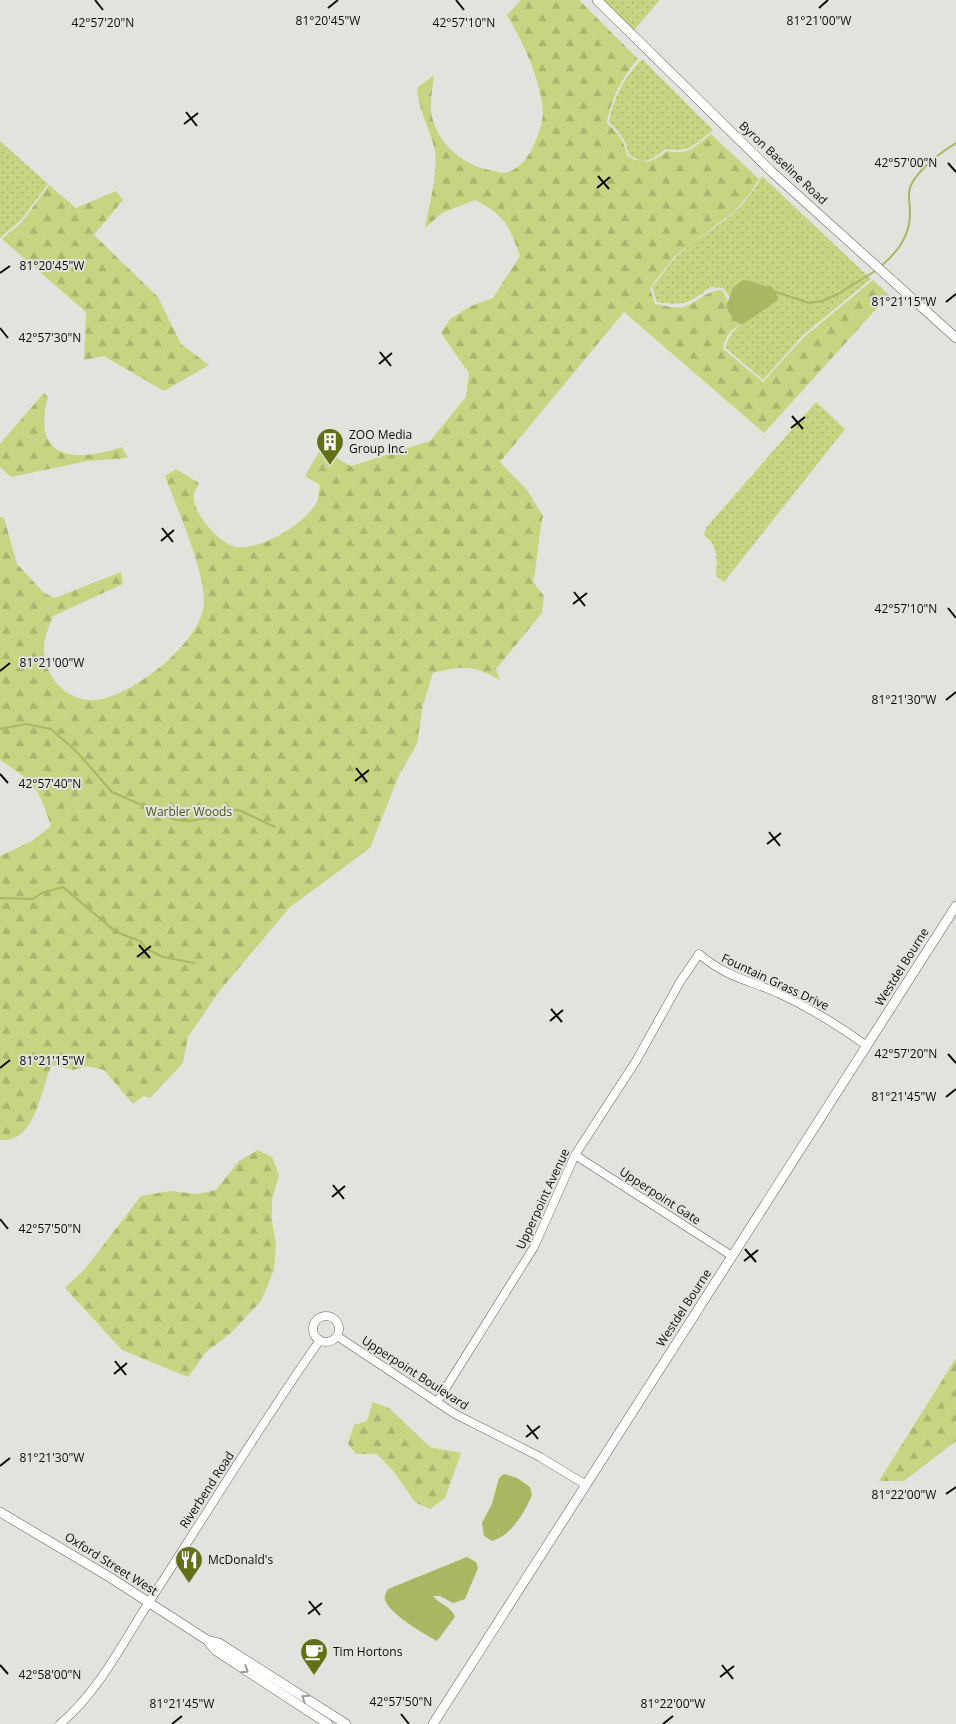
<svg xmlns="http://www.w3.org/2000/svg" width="956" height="1724" font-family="'Open Sans',sans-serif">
<defs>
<pattern id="grass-dots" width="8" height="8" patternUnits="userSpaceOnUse" patternTransform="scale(1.25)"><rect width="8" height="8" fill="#c7d582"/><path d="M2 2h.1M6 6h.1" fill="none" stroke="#aab66f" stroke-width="1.8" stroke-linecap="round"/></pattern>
<pattern id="forest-firs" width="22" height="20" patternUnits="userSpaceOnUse" patternTransform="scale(1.25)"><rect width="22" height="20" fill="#c7d582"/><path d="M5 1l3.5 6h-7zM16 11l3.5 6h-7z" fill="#aab66f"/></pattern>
</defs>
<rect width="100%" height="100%" fill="#e1e3dd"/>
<g fill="url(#grass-dots)">
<polygon points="604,0 660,0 634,30"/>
<path d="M642 59 713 130C696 144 689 153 666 149L653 158 643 162 629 155C626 141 620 132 609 122 613 98 625 76 642 59Z"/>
<polygon points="0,141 48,184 21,220 0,238"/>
<path d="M762 176 871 279 803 335 763 380 726 348C727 338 734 329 743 324L729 296 723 288 710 287C689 304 683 306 657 302L652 287C661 278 667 266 676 257 710 226 738 221 762 176Z"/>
<path d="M816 402 845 429 724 582 716 576C717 560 719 546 704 535L706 528Z"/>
</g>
<g fill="url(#forest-firs)">
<path d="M521 0H579L638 59C622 77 611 99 607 123 618 133 625 142 627 156 646 165 650 163 667 151 688 155 695 147 711 134L759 179 751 192 735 211 674 257 650 288 655 304C663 305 675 309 683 307 698 303 706 290 722 290L741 325C731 328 724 339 723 349L763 382 804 337 873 280 889 295 764 433 624 312 500 462 527 490 543 516C538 538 538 560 533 582L544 596 542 613 496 669 500 680C472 664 462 666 433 673L423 705 417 744 399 775 370 848 289 908 218 993 188 1037 183 1063 150 1098 143 1096 133 1104 104 1070 87 1066 73 1070 52 1065C40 1089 37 1143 0 1140V856L32 841 51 826C39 788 34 782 0 760V517L4 518 17 564 44 593 55 598 121 572 123 584 53 616C49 627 43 639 44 652 45 678 69 703 96 700 133 696 202 642 204 603 205 571 177 508 165 476L176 469 199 483C198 486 195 490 194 493 190 511 220 545 237 547 263 550 303 524 316 504 319 499 319 491 320 485L305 476 324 443 338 459 351 466 430 441 466 397 469 373 441 333 450 319 471 306 493 298 520 256C509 226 505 215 475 200L442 213 425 228C429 204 438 176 435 151 431 130 418 110 417 88L434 75C433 90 428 105 433 120 441 148 467 167 494 171 499 172 504 174 509 172 521 167 529 156 534 145 538 136 543 122 543 112 541 79 523 43 507 15Z"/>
<polygon points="49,185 76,208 116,191 123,200 94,235 158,297 181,344 209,365 164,391 104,356 84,360 86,312 2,239 22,222"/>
<path d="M44 393 48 397C31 460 75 463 122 447L128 458 88 461 11 477 0 467V444Z"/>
<polygon points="258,1150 272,1157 279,1175 272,1200 272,1221 276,1245 274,1270 261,1301 231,1333 206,1352 188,1377 122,1350 65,1288 85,1269 141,1196 170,1191 197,1194 216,1190 239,1161"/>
<polygon points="956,1358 956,1441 904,1481 879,1481"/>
<polygon points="373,1402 389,1408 430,1447 461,1453 445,1498 430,1509 415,1502 394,1472 377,1454 356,1454 348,1444 354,1425 367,1421"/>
</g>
<g fill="#a9b762">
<path d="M743 280C754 280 761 287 771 286L776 292 778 300 742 325 734 320 726 307 733 288Z"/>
<path d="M504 1474 517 1478 530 1487 532 1495C525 1512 511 1536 492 1541L484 1536 482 1523 492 1504 499 1478Z"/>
<path d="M467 1557 476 1562 478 1568 465 1599 453 1603 440 1596H433C439 1604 452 1607 455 1617L437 1641C424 1634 390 1614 385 1600 384 1596 386 1593 388 1589Z"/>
</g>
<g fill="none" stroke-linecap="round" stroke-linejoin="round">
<g stroke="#a9b762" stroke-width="2">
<path d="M881 266C898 252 911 235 910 211 910 203 907 193 911 185 920 167 940 153 956 143"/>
<polyline points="776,292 809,303 822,301 838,294 875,271"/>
<polyline points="0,729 26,724 51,729 77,752 112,792 176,820 188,821 208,818 231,809 241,811 275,827"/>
<polyline points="0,898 33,899 42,893 63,887 116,932 140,941 147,949 163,957 194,963"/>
</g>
<defs>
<g id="minor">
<polyline points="575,1155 732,1256"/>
<circle cx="326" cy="1329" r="13"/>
<polyline points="337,1336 455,1414 540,1457 586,1485"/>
<path d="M437 1402 534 1247 575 1155 636 1061 680 982 699 954C728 978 746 979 778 993 810 1008 838 1025 867 1046"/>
<path d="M60 1724C99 1691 122 1644 149 1602 206 1515 260 1425 320 1340"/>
</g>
<g id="major">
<polyline points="597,0 772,172 956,338"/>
<polyline points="0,1512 111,1578 207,1640 219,1643 346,1724"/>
<polyline points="207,1640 215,1650 328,1724"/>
<polyline points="433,1724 956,906"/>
</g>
</defs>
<use href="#minor" stroke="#5f605b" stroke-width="9"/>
<use href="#major" stroke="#5f605b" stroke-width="10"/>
<use href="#minor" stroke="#fff" stroke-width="8"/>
<use href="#major" stroke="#fff" stroke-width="9"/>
</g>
<defs><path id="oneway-chevron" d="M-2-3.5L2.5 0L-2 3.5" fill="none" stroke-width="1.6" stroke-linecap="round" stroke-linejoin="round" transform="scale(1.25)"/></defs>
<g stroke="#9e9e9d">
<use href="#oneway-chevron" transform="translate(245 1670) rotate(33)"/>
<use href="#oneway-chevron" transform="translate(305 1698) rotate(-147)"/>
</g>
<path fill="none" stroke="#0c0c0a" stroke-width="2" d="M95 0 103 10M456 0 464 10M328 8 338 0M819 8 828 0M186 112 197 126M184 124 198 113M948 163 956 172M598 176 609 189M597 188 610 177M0 273 10 266M946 302 956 294M0 328 8 338M380 352 391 366M379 364 392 353M792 416 803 429M791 428 805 417M162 528 173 542M161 541 174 530M574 592 585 606M573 604 587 593M948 608 956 618M0 671 10 663M946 700 956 692M356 768 367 782M0 774 8 783M355 781 369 770M769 832 780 846M767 844 781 833M139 945 150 958M137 957 151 946M551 1009 562 1022M550 1021 563 1010M948 1054 956 1063M0 1068 10 1060M946 1097 956 1089M333 1185 344 1199M332 1197 345 1186M0 1219 8 1229M745 1249 756 1262M744 1261 758 1250M115 1361 126 1375M114 1374 127 1363M527 1425 538 1439M526 1437 540 1426M0 1466 10 1458M946 1494 956 1487M309 1601 320 1615M308 1614 322 1603M0 1665 8 1674M722 1665 733 1679M720 1677 734 1666M401 1714 409 1724M172 1724 182 1716M663 1724 673 1716"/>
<defs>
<symbol id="building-pin" viewBox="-11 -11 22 30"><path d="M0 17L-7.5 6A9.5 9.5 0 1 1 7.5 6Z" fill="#656f18" stroke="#e1e3dd"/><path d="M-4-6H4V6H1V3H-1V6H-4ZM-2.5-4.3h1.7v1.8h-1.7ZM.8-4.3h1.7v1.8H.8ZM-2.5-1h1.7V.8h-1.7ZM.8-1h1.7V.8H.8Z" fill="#fff"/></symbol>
<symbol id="restaurant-pin" viewBox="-11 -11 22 30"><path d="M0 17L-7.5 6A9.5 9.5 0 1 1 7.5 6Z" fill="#656f18" stroke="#e1e3dd"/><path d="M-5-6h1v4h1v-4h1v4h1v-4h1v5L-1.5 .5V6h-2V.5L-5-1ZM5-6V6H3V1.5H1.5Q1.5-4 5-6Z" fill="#fff"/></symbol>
<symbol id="cafe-pin" viewBox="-11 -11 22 30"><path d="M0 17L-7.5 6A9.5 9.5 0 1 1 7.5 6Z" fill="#656f18" stroke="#e1e3dd"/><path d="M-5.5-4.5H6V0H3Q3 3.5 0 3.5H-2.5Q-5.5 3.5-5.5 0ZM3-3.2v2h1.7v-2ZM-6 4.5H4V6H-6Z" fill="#fff"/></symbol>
</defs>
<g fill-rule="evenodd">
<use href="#building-pin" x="314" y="426" width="32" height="43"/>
<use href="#restaurant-pin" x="173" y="1544" width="32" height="43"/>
<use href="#cafe-pin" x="298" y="1636" width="32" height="43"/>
</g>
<g text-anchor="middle" stroke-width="4" stroke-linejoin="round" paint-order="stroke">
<g font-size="12" fill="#0c0c0a" stroke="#e1e3dd">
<text transform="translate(783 163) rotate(43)" y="4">Byron Baseline Road</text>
<text transform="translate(902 967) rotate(-58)" y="4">Westdel Bourne</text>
<text transform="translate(775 982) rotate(25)" y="4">Fountain Grass Drive</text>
<text transform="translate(660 1196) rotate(33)" y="4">Upperpoint Gate</text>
<text transform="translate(543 1199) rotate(-65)" y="4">Upperpoint Avenue</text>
<text transform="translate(684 1308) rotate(-57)" y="4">Westdel Bourne</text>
<text transform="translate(415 1373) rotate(33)" y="4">Upperpoint Boulevard</text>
<text transform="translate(207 1490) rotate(-57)" y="4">Riverbend Road</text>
<text transform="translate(111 1564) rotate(32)" y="4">Oxford Street West</text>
</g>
<g font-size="12" fill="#0c0c0a" stroke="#e1e3dd" text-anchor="start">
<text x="349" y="439">ZOO Media<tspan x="349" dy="14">Group Inc.</tspan></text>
<text x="208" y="1564">McDonald's</text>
<text x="333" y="1656">Tim Hortons</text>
</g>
<g font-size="12" fill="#4d5517" stroke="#e1e3dd">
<text x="189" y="816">Warbler Woods</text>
</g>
</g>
<g font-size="12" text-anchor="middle" fill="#0c0c0a" stroke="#e1e3dd" stroke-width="4" stroke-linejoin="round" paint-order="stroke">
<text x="328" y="25">81°20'45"W</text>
<text x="819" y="25">81°21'00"W</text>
<text x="103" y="27">42°57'20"N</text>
<text x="464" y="27">42°57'10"N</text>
<text x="906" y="167">42°57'00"N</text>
<text x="52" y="270">81°20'45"W</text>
<text x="904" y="306">81°21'15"W</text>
<text x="50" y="342">42°57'30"N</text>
<text x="906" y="613">42°57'10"N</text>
<text x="52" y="667">81°21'00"W</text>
<text x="904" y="704">81°21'30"W</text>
<text x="50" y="788">42°57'40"N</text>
<text x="906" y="1058">42°57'20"N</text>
<text x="52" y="1065">81°21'15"W</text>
<text x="904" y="1101">81°21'45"W</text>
<text x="50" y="1233">42°57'50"N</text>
<text x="52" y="1462">81°21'30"W</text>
<text x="904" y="1499">81°22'00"W</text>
<text x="50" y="1679">42°58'00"N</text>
<text x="401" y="1706">42°57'50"N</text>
<text x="182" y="1708">81°21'45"W</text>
<text x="673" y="1708">81°22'00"W</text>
</g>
</svg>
